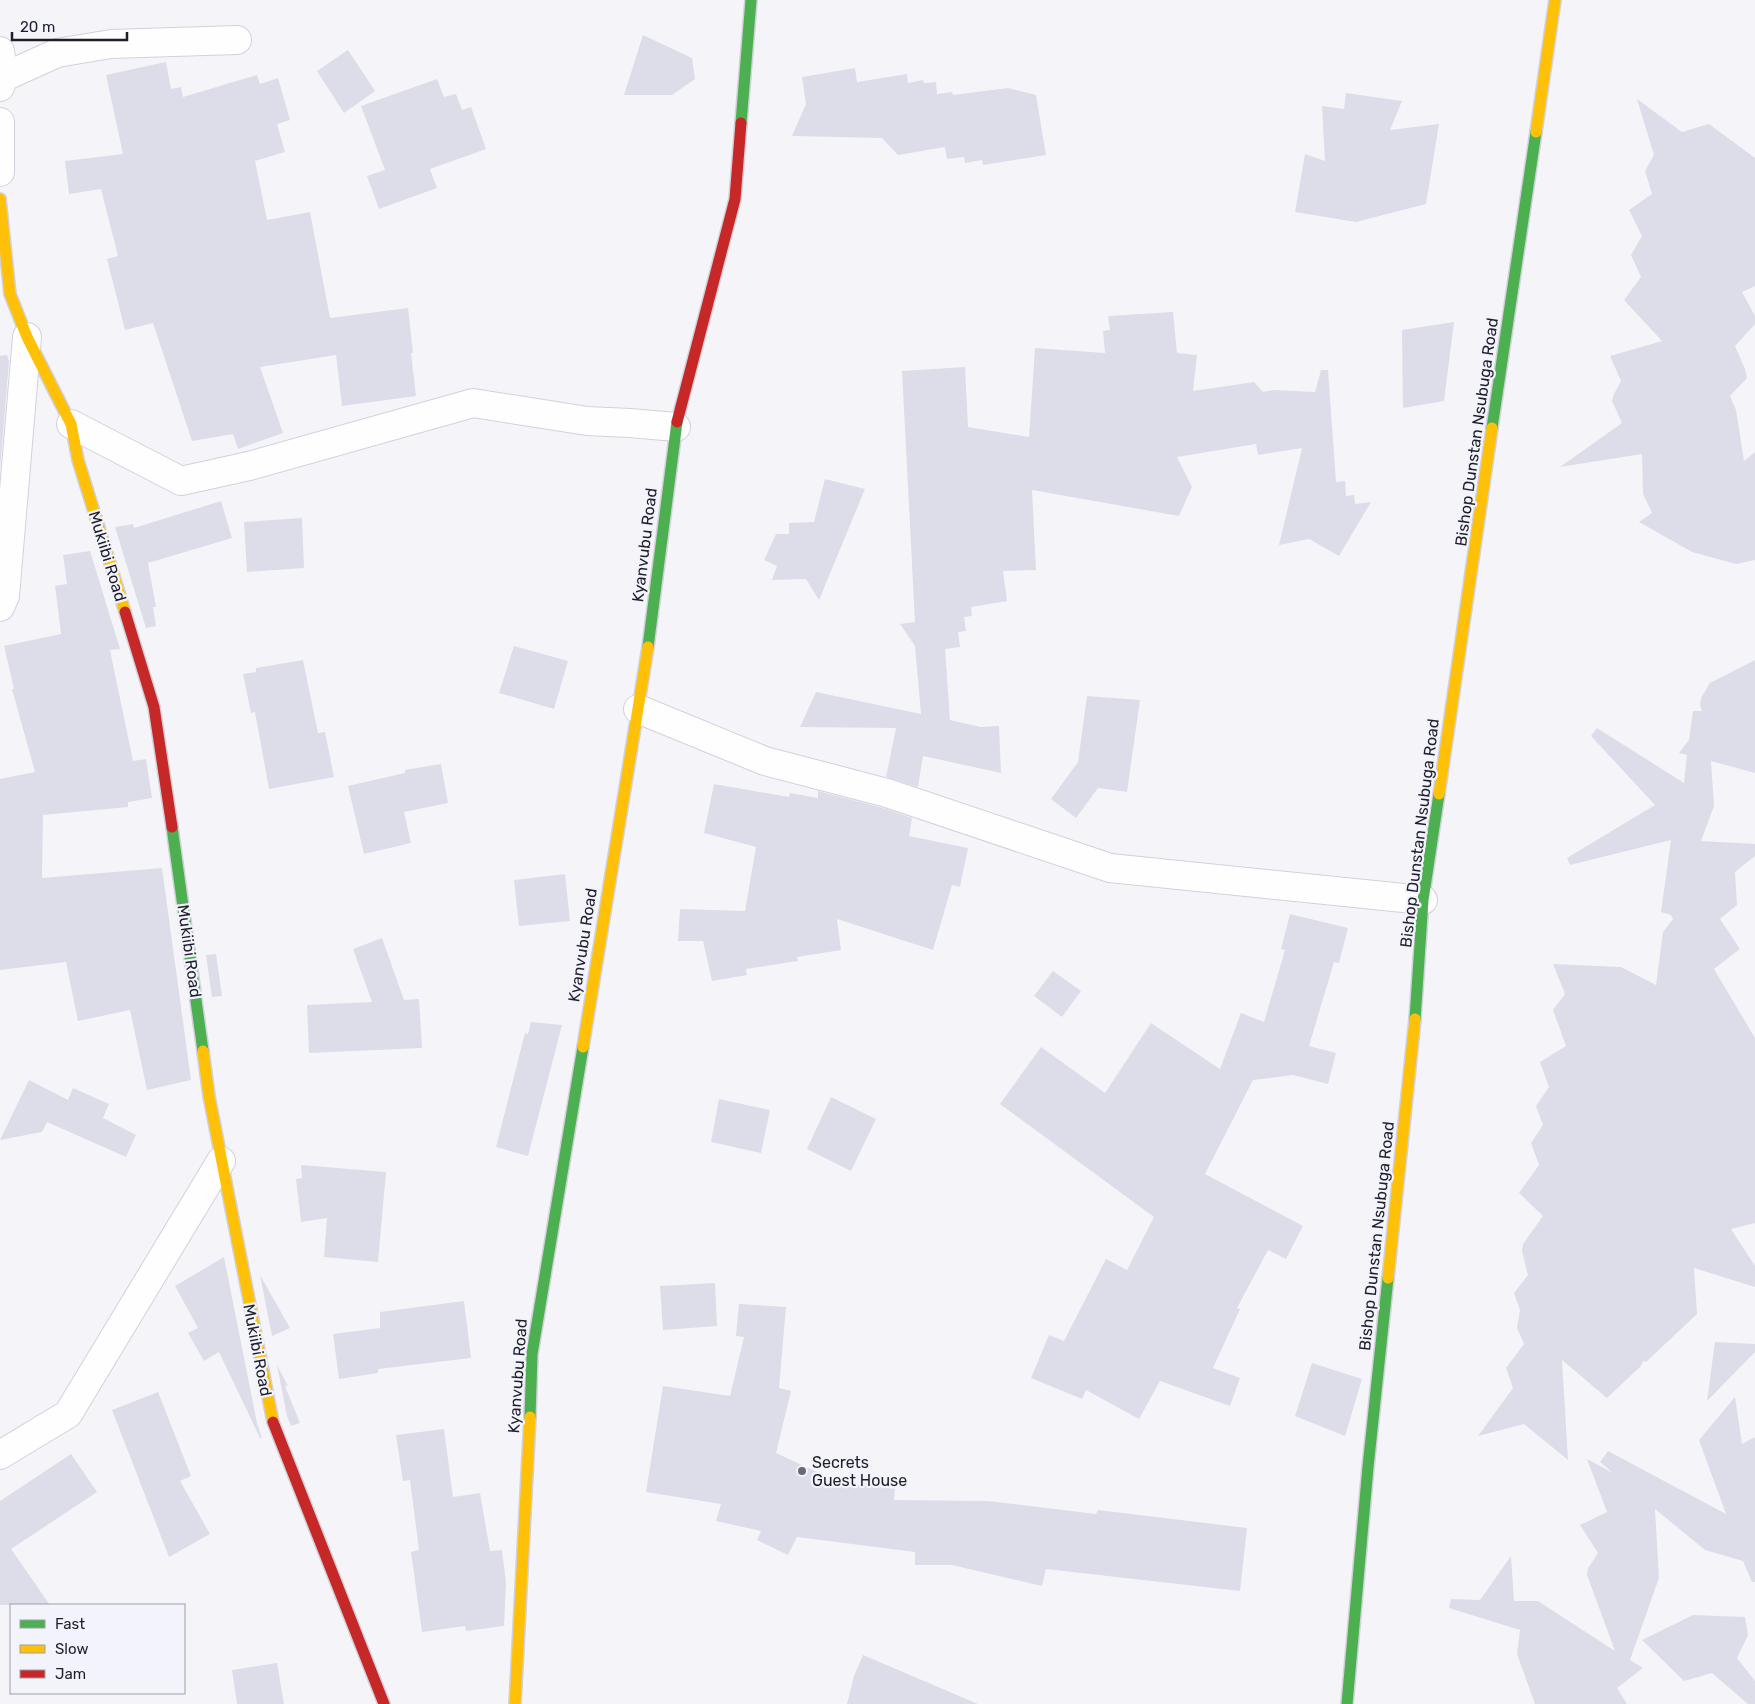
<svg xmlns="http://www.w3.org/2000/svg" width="1755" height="1704" font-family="Rubik,sans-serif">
<rect width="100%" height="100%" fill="#f5f5f9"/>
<g fill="#dcdde8">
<polygon points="643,35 692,58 695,79 672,95 624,95"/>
<polygon points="348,50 375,91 344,113 317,71"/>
<polygon points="166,62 171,89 181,87 183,97 257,75 260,84 278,78 290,120 277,124 285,152 255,161 267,220 310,212 330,318 408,308 413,353 411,353 416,396 342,406 336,355 260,367 283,433 238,449 233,434 192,441 153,323 125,330 107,259 118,256 101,189 69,194 65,161 123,154 106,75"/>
<polygon points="855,68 857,82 907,74 908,83 923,80 924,83 936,82 937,94 952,92 953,95 1008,88 1036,95 1046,155 983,165 982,160 965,163 964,157 947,159 945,147 898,155 882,138 792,136 806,104 802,77"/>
<polygon points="437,79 444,97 456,94 462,110 471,107 486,149 430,169 437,188 379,209 367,176 385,170 361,106"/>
<polygon points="1346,93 1402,101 1390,130 1439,124 1426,204 1356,222 1295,212 1305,154 1325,161 1322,106 1344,109"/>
<polygon points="1637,99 1682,132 1709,124 1755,158 1755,286 1742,292 1755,316 1755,324 1735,346 1745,369 1747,378 1730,396 1736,410 1744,461 1755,452 1755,560 1736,564 1692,552 1639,522 1652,513 1643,494 1642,454 1560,467 1622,423 1612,401 1614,394 1621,381 1610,356 1662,341 1624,300 1641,277 1631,255 1642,236 1629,210 1652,194 1645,171 1654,155"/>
<polygon points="1173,312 1177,353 1197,355 1193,391 1254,382 1263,392 1273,390 1315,392 1321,370 1328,370 1336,482 1345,481 1346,496 1354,495 1355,504 1371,502 1339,556 1309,539 1279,545 1302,448 1258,455 1256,444 1177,457 1192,487 1179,516 1032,490 1036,570 1003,571 1007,601 971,607 972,616 964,617 966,631 958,632 960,647 945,649 950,720 981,727 999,726 1001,773 923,756 918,787 886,777 896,728 800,727 816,692 921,714 915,646 900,624 915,622 902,371 965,367 968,427 1029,437 1035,348 1105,353 1103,331 1110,330 1108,316"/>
<polygon points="1454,322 1444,401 1403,408 1402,330"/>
<polygon points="7,355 9,361 0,469 0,356"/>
<polygon points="825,479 865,489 819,600 806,579 772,580 777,566 764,560 776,534 789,534 789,523 814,522"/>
<polygon points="221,501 232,538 148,563 156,607 153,607 156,626 146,628 115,527 133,524 134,528"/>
<polygon points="302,518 304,568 247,572 244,522"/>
<polygon points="90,551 120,649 110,650 133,761 146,759 152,798 128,802 128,807 43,815 42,878 162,868 191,1080 147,1090 130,1010 78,1021 66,962 0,970 0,779 35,772 12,689 14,689 4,646 61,634 55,586 67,584 63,555"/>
<polygon points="514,646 568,661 554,709 499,693"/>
<polygon points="303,660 318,733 325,732 334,777 269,789 255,712 251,713 243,674 256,672 256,668"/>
<polygon points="1755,660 1755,773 1711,761 1714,806 1701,841 1755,844 1755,856 1735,872 1737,905 1720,919 1740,949 1714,969 1755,1038 1755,1223 1731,1229 1755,1266 1755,1287 1694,1268 1697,1314 1646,1362 1643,1361 1641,1366 1607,1398 1562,1360 1568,1460 1524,1424 1478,1436 1513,1388 1506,1368 1524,1344 1517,1328 1520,1310 1514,1293 1528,1275 1522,1251 1523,1244 1543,1216 1519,1193 1539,1165 1531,1143 1543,1125 1536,1106 1549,1087 1540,1062 1566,1046 1553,1010 1565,994 1553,964 1621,967 1656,985 1663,932 1673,919 1671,915 1661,912 1671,840 1570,865 1567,858 1655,805 1591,736 1597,728 1684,783 1687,755 1679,753 1689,740 1693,711 1702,711 1700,705 1701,698 1710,683"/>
<polygon points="1087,696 1140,700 1127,792 1098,788 1076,818 1051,799 1078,762"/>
<polygon points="441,764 448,803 404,812 411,843 364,854 348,786 405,773 405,770"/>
<polygon points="714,784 789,797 790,793 818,798 818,791 883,808 912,818 909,836 968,848 960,887 952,885 933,950 837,919 841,950 797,957 798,961 746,969 747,975 712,981 703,941 678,941 680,909 745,911 756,847 704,833"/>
<polygon points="565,874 570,921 519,926 514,880"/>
<polygon points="1290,914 1348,928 1339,963 1334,962 1309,1046 1336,1053 1328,1084 1293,1075 1253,1080 1205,1174 1303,1226 1286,1259 1268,1250 1237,1308 1240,1309 1213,1368 1240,1378 1230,1406 1160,1381 1139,1419 1086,1390 1082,1399 1031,1378 1049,1335 1064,1341 1106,1259 1127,1270 1154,1217 1000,1104 1041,1047 1105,1093 1151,1023 1220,1069 1241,1013 1264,1022 1285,950 1281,949"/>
<polygon points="382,938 404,1000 419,999 422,1048 309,1053 307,1005 372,1002 353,949"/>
<polygon points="216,954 222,996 212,997 206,955"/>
<polygon points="1053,971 1081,991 1062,1017 1034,996"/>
<polygon points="531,1022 562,1025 528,1156 496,1147 525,1033 528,1034"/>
<polygon points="29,1080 68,1100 73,1088 109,1104 103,1118 136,1135 126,1157 47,1122 42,1132 0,1140"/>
<polygon points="831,1097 876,1119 851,1171 807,1149"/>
<polygon points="719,1099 770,1110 761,1153 711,1142"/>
<polygon points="301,1165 386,1172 378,1262 324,1257 327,1218 301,1222 296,1179 302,1178"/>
<polygon points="224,1257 257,1423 262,1438 260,1438 219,1352 204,1361 188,1333 198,1328 175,1286"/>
<polygon points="260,1275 290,1328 272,1336"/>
<polygon points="715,1283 717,1326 663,1330 660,1286"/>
<polygon points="464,1301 471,1358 378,1369 378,1373 339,1379 333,1334 380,1328 380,1312"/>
<polygon points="739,1304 786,1307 779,1388 791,1391 776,1453 839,1482 895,1489 894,1500 988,1501 1096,1514 1098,1510 1247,1528 1240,1591 1046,1569 1042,1586 952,1565 915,1565 915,1552 797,1537 788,1555 757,1540 761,1531 716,1521 721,1504 646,1492 663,1386 730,1396 744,1337 736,1336"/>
<polygon points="1715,1342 1755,1344 1755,1352 1707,1401"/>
<polygon points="1312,1363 1362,1379 1345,1436 1295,1416"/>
<polygon points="277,1365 288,1386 285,1386 300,1423 291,1426 287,1416"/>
<polygon points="158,1392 191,1476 180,1481 210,1534 169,1557 112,1410"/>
<polygon points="1735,1397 1742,1444 1755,1437 1755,1582 1752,1582 1743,1561 1705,1550 1655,1509 1659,1578 1630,1660 1643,1668 1617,1688 1627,1704 1535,1704 1517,1654 1520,1630 1449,1608 1451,1599 1480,1600 1511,1556 1514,1601 1538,1601 1615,1651 1587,1575 1588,1568 1598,1553 1580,1525 1607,1512 1587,1459 1613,1473 1600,1462 1608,1451 1726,1514 1699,1440"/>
<polygon points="444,1429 453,1497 480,1493 490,1551 502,1550 506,1583 504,1626 466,1631 465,1626 422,1632 411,1552 419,1550 410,1480 403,1481 396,1435"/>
<polygon points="71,1454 97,1492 11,1549 50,1605 0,1605 0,1501"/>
<polygon points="1693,1615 1745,1617 1748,1635 1737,1658 1755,1681 1755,1704 1748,1704 1712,1673 1684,1681 1642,1640"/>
<polygon points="863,1655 978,1704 847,1704 854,1676"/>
<polygon points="277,1663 284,1704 237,1704 232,1670"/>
</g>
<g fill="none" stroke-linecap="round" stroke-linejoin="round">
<defs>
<g id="street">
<polyline points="0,51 4,77 0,87"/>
<polyline points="0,77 4,77 57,53 111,44 237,40"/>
<polyline points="0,122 0,172"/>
<polyline points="71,424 181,481 249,466 473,403 587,421 630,423 676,427"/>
<polyline points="0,607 5,596 27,337"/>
<polyline points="638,709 765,761 887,793 1110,868 1423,900"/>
<polyline points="0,1455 68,1414 221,1161"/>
</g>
<g id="fast">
<polyline points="741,123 751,0"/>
<polyline points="1492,428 1536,132"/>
<polyline points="648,647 677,422"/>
<polyline points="172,827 203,1051"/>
<polyline points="1415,1019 1423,900 1439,794"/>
<polyline points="530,1417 532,1354 583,1047"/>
<polyline points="1347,1704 1368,1467 1388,1278"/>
</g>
<g id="slow">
<polyline points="1536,132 1555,0"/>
<polyline points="0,199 10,294 27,337 71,424 78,460 125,612"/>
<polyline points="1439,794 1492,428"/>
<polyline points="583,1047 648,647"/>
<polyline points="203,1051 209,1096 273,1422"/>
<polyline points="1388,1278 1415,1019"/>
<polyline points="515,1704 530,1417"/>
</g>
<g id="jam">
<polyline points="677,422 735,199 741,123"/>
<polyline points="125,612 154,707 172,827"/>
<polyline points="273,1422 384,1704"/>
</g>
</defs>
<use href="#street" stroke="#d1d1db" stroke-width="30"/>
<use href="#fast" stroke="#d1d1db" stroke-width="14"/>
<use href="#slow" stroke="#d1d1db" stroke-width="14"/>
<use href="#jam" stroke="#d1d1db" stroke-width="14"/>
<use href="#street" stroke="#fefefe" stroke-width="28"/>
<use href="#fast" stroke="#4caf50" stroke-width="11"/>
<use href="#slow" stroke="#ffc107" stroke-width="11"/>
<use href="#jam" stroke="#c62828" stroke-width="11"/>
</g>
<circle fill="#696972" stroke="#f3f4fb" stroke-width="2" cx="802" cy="1471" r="5"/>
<g text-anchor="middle" stroke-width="4.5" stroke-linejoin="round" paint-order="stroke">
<g font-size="16" fill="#1d1e2a" stroke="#f3f4fb">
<text transform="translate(1476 432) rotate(-82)" y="6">Bishop Dunstan Nsubuga Road</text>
<text transform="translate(644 545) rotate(-83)" y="6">Kyanvubu Road</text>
<text transform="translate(108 556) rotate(73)" y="6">Mukiibi Road</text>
<text transform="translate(1419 833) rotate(-83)" y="6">Bishop Dunstan Nsubuga Road</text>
<text transform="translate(582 945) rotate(-81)" y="6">Kyanvubu Road</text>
<text transform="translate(190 951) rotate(82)" y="6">Mukiibi Road</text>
<text transform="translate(1376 1236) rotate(-84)" y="6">Bishop Dunstan Nsubuga Road</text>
<text transform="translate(258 1350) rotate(79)" y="6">Mukiibi Road</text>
<text transform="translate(517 1376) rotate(-86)" y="6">Kyanvubu Road</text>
</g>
<g font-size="16" fill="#1d1e2a" stroke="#f3f4fb" text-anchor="start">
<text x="812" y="1468">Secrets<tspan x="812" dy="18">Guest House</tspan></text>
</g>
</g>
<rect x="10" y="1604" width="175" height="90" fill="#f3f4fb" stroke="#9d9ea7"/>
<rect x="20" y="1620" width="25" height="8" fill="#4caf50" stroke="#9d9ea7"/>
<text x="55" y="1629" font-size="15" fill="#1d1e2a">Fast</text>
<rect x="20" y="1645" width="25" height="8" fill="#ffc107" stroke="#9d9ea7"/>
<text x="55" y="1654" font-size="15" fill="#1d1e2a">Slow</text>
<rect x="20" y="1670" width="25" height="8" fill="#c62828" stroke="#9d9ea7"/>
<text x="55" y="1679" font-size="15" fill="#1d1e2a">Jam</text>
<path d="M12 32v8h115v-8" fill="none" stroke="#1d1e2a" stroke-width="2.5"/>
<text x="20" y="32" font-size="15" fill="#1d1e2a" stroke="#f3f4fb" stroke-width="4" paint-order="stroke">20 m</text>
</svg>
